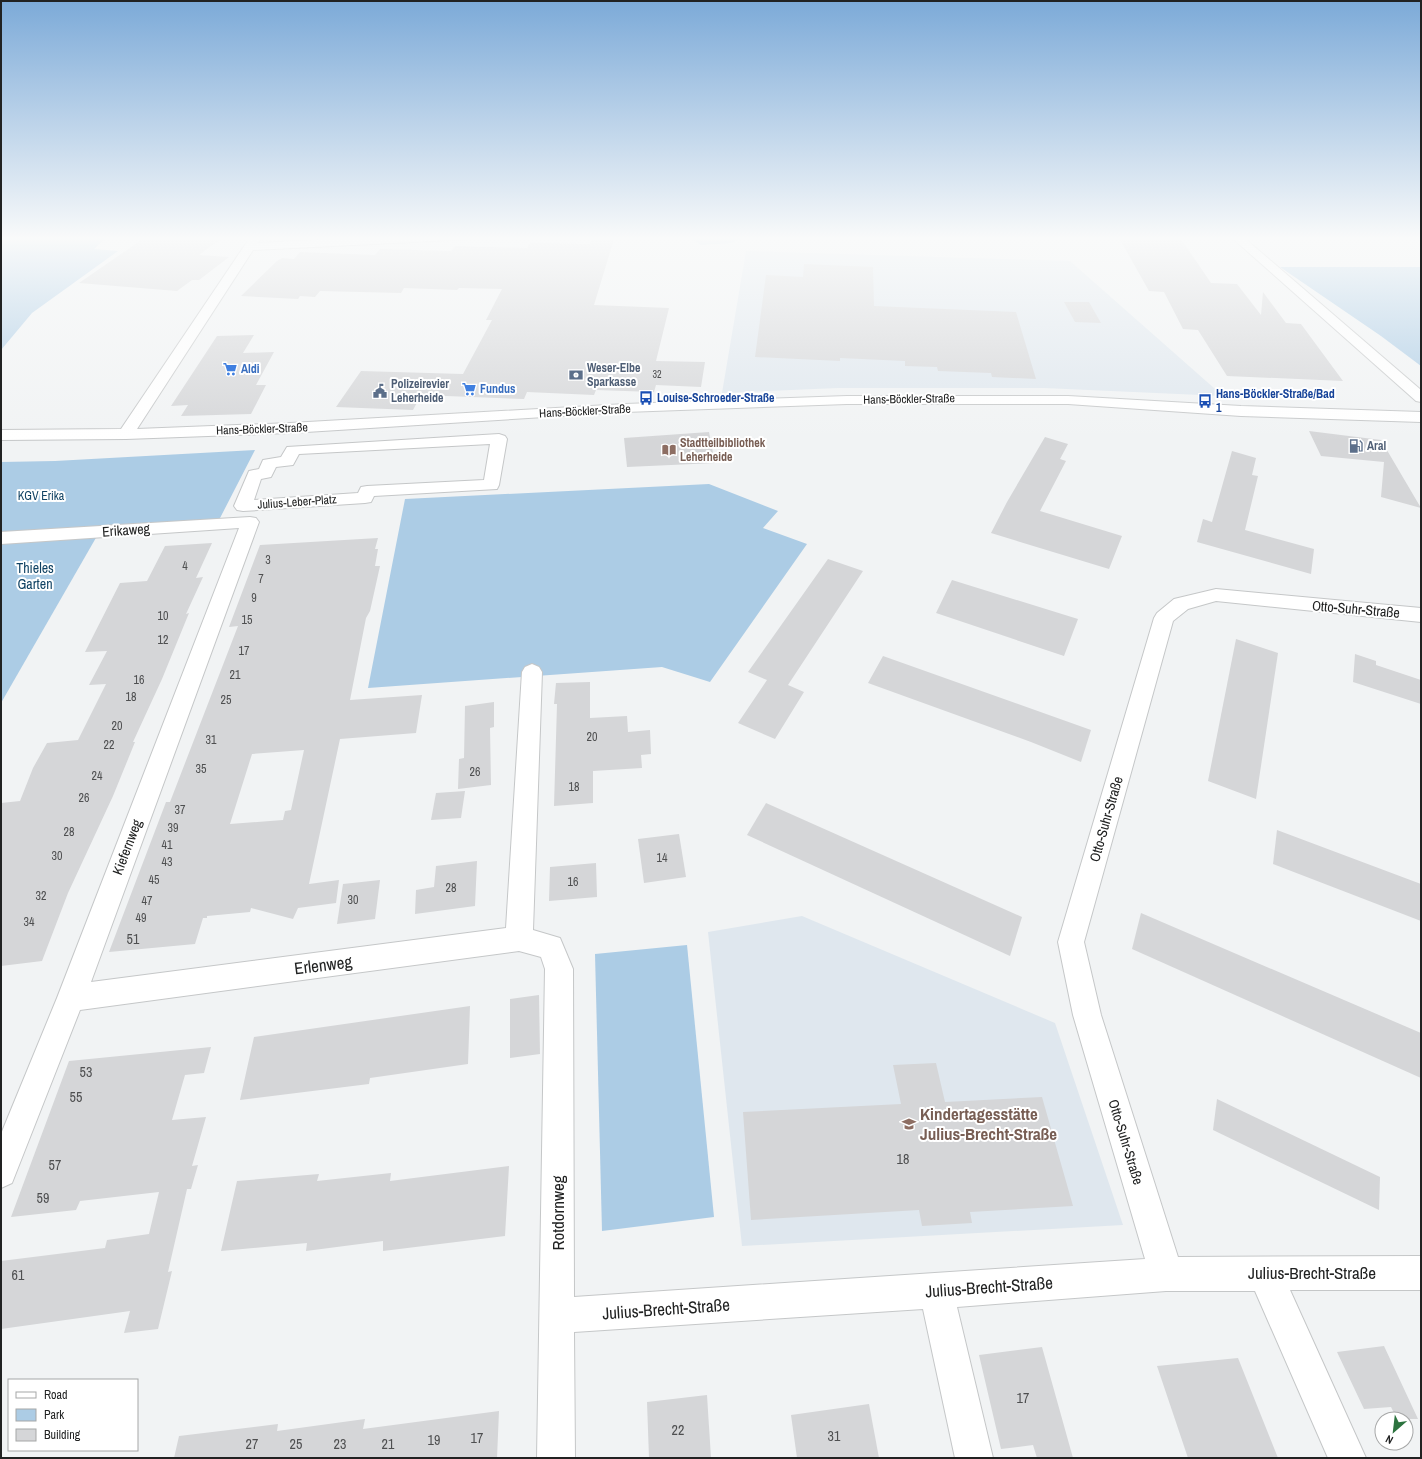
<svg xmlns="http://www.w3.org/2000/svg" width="1422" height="1459" font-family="'Archivo Narrow',sans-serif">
<rect width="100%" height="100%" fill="#f1f3f4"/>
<g fill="#dfe7ee">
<polygon points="746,251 1070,261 1223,396 1044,388 838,388 722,393"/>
<polygon points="802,916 1055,1023 1123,1225 742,1246 708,932"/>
</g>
<g fill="#accce5">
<polygon points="1,236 108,236 94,249 118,251 32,313 1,350"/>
<polygon points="687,236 749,236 731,243 701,245"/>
<polygon points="1280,267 1421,267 1421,366 1381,336"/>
<polygon points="255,450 219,520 1,534 1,462 55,461"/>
<polygon points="709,484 778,511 763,528 807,544 710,682 662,667 368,688 405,499"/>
<polygon points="97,536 1,703 1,544"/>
<polygon points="687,945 714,1217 602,1231 595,954"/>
</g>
<g fill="#d5d6d8" fill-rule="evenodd">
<polygon points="147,236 225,236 199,255 229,257 199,280 192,280 177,291 79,283"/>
<polygon points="1118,236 1179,236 1211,283 1237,284 1261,315 1263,292 1286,323 1301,324 1343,381 1227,376 1198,330 1183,329 1164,292 1149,291"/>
<polygon points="592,239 614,239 594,305 669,308 656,361 705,362 701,387 656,385 654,392 596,390 594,395 527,392 524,399 421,395 413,410 336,407 361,371 463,374 492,320 486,320 502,289 459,288 457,290 404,288 401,293 320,291 315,297 300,296 298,299 241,296 277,261 282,258 294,259 300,252 375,255 380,249 451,251 455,246 527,248 530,243 590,244"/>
<polygon points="804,264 873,267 874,306 1016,312 1036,379 992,377 991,373 938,371 937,367 905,366 905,361 840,358 840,361 755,357 766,275 803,277"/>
<polygon points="1064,302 1089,302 1101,323 1075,322"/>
<polygon points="254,335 243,353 274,352 256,385 266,385 251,414 181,416 188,405 171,406 217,336"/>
<polygon points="1309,431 1381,440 1421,508 1381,497 1384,462 1321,456"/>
<polygon points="709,432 715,463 627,467 624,438"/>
<polygon points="1045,437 1068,444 1060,459 1066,461 1040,511 1122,536 1109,569 991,533 1007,502"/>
<polygon points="1232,451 1256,458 1252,475 1258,476 1245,530 1314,549 1311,574 1197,542 1203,519 1212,522"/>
<path d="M378 538 375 549H378L375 566H380L370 611 366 618 350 700 422 695 416 733 340 739 309 884 339 880 336 903 298 908 293 919 251 908 250 912 207 916V918H203L195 944 109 952 166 802H170L238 626 229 627 260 545ZM304 750 291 810 285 811 283 820 230 824 252 754Z"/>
<polygon points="212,543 196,578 203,577 186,614 189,613 162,679 133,742 135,742 113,796 68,893 42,961 1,966 1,803 20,801 33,768 47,743 78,740 106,684 89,685 107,651 85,652 120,583 147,581 165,546"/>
<polygon points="828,559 863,571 788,685 804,692 775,739 738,723 767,680 748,672"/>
<polygon points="952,580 1078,619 1064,656 936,613"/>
<polygon points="1236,639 1278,653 1256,799 1208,781"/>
<polygon points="1355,654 1376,661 1376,665 1421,680 1421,704 1353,682"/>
<polygon points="883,656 1091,730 1081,762 1031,742 868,683"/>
<polygon points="590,682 590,718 627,716 628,732 650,730 651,754 641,755 642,768 593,771 593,803 554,806 557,704 554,704 556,683"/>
<polygon points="494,702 494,727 490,728 491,785 458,789 459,759 464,758 465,706"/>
<polygon points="465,791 461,818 431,820 436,793"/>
<polygon points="766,803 1022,917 1010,956 747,835"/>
<polygon points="1277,830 1421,884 1421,921 1273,864"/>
<polygon points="679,834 686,877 644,883 638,839"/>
<polygon points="477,861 475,906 415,914 416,890 434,887 436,866"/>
<polygon points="596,863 597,897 549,901 550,867"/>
<polygon points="380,880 375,919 337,924 343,884"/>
<polygon points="1141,913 1421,1033 1421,1078 1132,949"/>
<polygon points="539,995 540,1054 510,1058 510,999"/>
<polygon points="470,1006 468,1064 370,1078 369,1084 240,1100 254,1037"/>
<polygon points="211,1047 204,1073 185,1075 172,1120 206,1117 192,1166 198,1165 191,1189 187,1189 168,1272 172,1271 158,1329 124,1333 130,1311 1,1329 1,1261 105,1248 107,1240 149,1234 159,1192 80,1201 76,1210 11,1217 69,1061"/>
<polygon points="936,1063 945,1102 1042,1097 1073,1206 970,1212 972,1223 922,1226 919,1210 751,1220 743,1112 901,1104 893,1065"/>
<polygon points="1217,1099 1380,1177 1379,1210 1213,1130"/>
<polygon points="509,1166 505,1236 383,1251 383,1241 306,1251 307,1243 221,1251 237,1181 319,1174 317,1181 391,1173 390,1181"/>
<polygon points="1384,1346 1418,1419 1397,1419 1391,1407 1364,1409 1337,1352"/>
<polygon points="1042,1347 1073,1458 1037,1458 1033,1445 1001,1449 979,1355"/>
<polygon points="1238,1358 1278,1458 1188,1458 1157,1366"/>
<polygon points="707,1395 711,1458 649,1458 647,1402"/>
<polygon points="869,1404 879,1458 797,1458 791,1415"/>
<polygon points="499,1411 497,1458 174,1458 179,1436 278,1424 277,1431 365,1419 363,1429"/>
</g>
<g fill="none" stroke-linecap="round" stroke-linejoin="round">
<defs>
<g id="minor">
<polygon points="251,236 262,236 258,243 396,236 477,236 472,239 253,250 137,429 290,423 625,404 847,396 1068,396 1241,406 1421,412 1421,422 1241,416 1068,404 847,404 625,412 290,433 126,439 1,440 1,430 121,429"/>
<polygon points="1230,236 1242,236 1421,390 1421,402 1416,401"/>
<path d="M499 434 505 436 507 439 499 485 497 489 374 496 371 502 365 503 243 511 237 510 234 506 249 471 259 469 263 460 281 457 287 447ZM490 444 484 480 367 486 361 487 358 493 254 500 261 479 271 477 276 467 293 465 299 454Z"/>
<polygon points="250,517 256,518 259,522 91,982 506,928 522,672 525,667 532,664 539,667 542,672 533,930 560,938 573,969 574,1297 1145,1259 1073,1015 1058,942 1154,618 1157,613 1174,599 1216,589 1421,608 1421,622 1216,601 1188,609 1173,621 1084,942 1101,1015 1178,1257 1421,1256 1421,1290 1290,1290 1366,1458 1328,1458 1255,1291 1166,1291 957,1307 993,1458 955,1458 923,1309 574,1332 575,1458 537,1458 545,969 541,957 519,951 80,1010 12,1183 1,1188 1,1134 57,998 239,528 1,544 1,532"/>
</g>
</defs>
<use href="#minor" stroke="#c5c7c8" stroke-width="2"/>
<use href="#minor" fill="#fff" fill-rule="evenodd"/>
</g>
<linearGradient id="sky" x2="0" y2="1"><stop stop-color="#7caad8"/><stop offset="0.54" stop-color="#f9fafa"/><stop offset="1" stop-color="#f9fafa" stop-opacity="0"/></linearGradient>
<rect width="1422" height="441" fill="url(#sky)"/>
<defs>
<symbol id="supermarket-bare" viewBox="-9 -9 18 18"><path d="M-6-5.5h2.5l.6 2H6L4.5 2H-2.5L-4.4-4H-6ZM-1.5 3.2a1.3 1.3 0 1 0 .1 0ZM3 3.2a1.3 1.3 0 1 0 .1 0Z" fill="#3f7fe0" stroke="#fff" stroke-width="2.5" paint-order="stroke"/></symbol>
<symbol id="bank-bare" viewBox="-9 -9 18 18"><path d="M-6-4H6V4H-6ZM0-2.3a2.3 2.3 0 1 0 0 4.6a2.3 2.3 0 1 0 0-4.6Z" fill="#5c6f8a" stroke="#fff" stroke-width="2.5" paint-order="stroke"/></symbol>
<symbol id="civic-bare" viewBox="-9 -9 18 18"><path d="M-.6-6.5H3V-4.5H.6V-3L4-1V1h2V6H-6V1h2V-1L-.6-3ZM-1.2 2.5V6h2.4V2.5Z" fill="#5c6f8a" stroke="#fff" stroke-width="2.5" paint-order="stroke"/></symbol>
<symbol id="bus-bare" viewBox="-9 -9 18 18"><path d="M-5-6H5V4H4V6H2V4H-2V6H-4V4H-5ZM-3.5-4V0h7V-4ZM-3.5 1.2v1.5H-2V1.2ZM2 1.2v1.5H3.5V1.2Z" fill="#1a4fb4" stroke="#fff" stroke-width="2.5" paint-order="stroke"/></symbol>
<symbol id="fuel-bare" viewBox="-9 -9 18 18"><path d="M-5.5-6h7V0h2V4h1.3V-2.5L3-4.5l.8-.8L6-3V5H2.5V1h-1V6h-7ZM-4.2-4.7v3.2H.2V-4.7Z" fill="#5c6f8a" stroke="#fff" stroke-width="2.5" paint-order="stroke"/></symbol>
<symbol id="library-bare" viewBox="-9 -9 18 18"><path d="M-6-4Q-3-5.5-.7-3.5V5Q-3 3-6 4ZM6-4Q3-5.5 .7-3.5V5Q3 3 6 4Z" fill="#8d6e63" stroke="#fff" stroke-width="2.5" paint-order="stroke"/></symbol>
<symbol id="school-bare" viewBox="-9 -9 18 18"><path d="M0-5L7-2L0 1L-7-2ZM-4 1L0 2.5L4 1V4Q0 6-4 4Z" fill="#8d6e63" stroke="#fff" stroke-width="2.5" paint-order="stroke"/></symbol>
</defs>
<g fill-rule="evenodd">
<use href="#supermarket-bare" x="220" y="359" width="20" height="20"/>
<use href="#bank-bare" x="566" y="365" width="20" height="20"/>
<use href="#supermarket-bare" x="459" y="379" width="20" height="20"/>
<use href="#civic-bare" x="370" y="381" width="20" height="20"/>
<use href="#bus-bare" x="636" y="388" width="20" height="20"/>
<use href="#bus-bare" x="1195" y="391" width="20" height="20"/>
<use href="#fuel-bare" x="1346" y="436" width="20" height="20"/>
<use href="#library-bare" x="659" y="440" width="20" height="20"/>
<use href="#school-bare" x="899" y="1114" width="20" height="20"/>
</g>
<g text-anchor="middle" stroke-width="4" stroke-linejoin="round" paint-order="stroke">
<g font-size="10" fill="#4e4f50">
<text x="657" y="378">32</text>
</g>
<g font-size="12" font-weight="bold" fill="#4e5e75" stroke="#fff" text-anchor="start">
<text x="587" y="372">Weser-Elbe<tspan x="587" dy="14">Sparkasse</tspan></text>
<text x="391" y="388">Polizeirevier<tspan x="391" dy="14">Leherheide</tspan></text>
<text x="1367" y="450">Aral</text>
</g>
<g font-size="12" font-weight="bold" fill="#366cbe" stroke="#fff" text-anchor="start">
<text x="241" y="373">Aldi</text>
<text x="480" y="393">Fundus</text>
</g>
<g font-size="12" font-weight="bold" fill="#164399" stroke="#fff" text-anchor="start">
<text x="1216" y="398">Hans-Böckler-Straße/Bad<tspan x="1216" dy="14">1</tspan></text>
<text x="657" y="402">Louise-Schroeder-Straße</text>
</g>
<g font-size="12" fill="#212222" stroke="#fff">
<text transform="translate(909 399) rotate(-1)" y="4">Hans-Böckler-Straße</text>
<text transform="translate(585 411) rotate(-3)" y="4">Hans-Böckler-Straße</text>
<text transform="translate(262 429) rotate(-2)" y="4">Hans-Böckler-Straße</text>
<text transform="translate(297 502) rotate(-4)" y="4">Julius-Leber-Platz</text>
</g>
<g font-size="12" font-weight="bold" fill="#785e54" stroke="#fff" text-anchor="start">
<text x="680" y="447">Stadtteilbibliothek<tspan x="680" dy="14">Leherheide</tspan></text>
</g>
<g font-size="12" fill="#104263" stroke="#fff">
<text x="41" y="500">KGV Erika</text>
</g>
<g font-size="12" fill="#4e4f50">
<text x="268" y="564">3</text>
<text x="185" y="570">4</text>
<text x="261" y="583">7</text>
<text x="254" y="602">9</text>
<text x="163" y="620">10</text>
<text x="247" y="624">15</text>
<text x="163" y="644">12</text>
<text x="244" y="655">17</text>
<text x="235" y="679">21</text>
<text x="139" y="684">16</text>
<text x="131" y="701">18</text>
<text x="226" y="704">25</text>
<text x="117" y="730">20</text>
<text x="592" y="741">20</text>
<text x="211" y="744">31</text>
<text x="109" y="749">22</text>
<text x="201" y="773">35</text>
<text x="475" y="776">26</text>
<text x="97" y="780">24</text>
<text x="574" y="791">18</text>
<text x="84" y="802">26</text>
<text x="180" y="814">37</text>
<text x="173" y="832">39</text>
<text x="69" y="836">28</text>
<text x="167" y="849">41</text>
<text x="57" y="860">30</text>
<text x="662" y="862">14</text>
<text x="167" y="866">43</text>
<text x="154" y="884">45</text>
<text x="573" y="886">16</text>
<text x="451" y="892">28</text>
<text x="41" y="900">32</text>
<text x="353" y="904">30</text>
<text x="147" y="905">47</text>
<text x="141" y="922">49</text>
<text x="29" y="926">34</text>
</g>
<g font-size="14" fill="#212222" stroke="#fff">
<text transform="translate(126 530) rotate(-4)" y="5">Erikaweg</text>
<text transform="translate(1356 609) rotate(5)" y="5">Otto-Suhr-Straße</text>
<text transform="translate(1106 819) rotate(-74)" y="5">Otto-Suhr-Straße</text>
<text transform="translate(127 847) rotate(-69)" y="5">Kiefernweg</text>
<text transform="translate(1126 1142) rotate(73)" y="5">Otto-Suhr-Straße</text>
</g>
<g font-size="14" fill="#104263" stroke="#fff">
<text x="35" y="573">Thieles<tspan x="35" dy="16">Garten</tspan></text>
</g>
<g font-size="14" fill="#4e4f50">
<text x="133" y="944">51</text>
<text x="86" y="1077">53</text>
<text x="76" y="1102">55</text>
<text x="903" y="1164">18</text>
<text x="55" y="1170">57</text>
<text x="43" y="1203">59</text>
<text x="18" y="1280">61</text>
<text x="1023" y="1403">17</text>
<text x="678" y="1435">22</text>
<text x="834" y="1441">31</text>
<text x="477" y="1443">17</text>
<text x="434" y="1445">19</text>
<text x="252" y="1449">27</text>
<text x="296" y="1449">25</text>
<text x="340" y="1449">23</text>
<text x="388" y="1449">21</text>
</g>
<g font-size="17" fill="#212222" stroke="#fff">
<text transform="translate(323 965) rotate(-7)" y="6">Erlenweg</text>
<text transform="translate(558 1213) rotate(-90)" y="6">Rotdornweg</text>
<text x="1312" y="1279">Julius-Brecht-Straße</text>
<text transform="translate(989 1287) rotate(-4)" y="6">Julius-Brecht-Straße</text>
<text transform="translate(666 1309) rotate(-4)" y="6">Julius-Brecht-Straße</text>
</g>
<g font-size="17" font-weight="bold" fill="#785e54" stroke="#fff" text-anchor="start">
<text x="920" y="1120">Kindertagesstätte<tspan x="920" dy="20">Julius-Brecht-Straße</tspan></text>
</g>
</g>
<rect width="1422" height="1459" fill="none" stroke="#212222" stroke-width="4"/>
<rect x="8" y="1379" width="130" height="72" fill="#ffffff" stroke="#a6a7a7"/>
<rect x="16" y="1392" width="20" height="6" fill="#ffffff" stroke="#a6a7a7"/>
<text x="44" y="1399" font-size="12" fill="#212222">Road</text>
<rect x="16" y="1409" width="20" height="12" fill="#accce5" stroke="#a6a7a7"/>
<text x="44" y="1419" font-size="12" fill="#212222">Park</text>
<rect x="16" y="1429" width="20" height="12" fill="#d5d6d8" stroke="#a6a7a7"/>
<text x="44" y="1439" font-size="12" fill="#212222">Building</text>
<g transform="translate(1394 1431) rotate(208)"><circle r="19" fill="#ffffff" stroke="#a6a7a7"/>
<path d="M0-3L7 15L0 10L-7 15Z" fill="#2c733f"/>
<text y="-6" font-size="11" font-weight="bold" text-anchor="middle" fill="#212222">N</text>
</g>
</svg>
